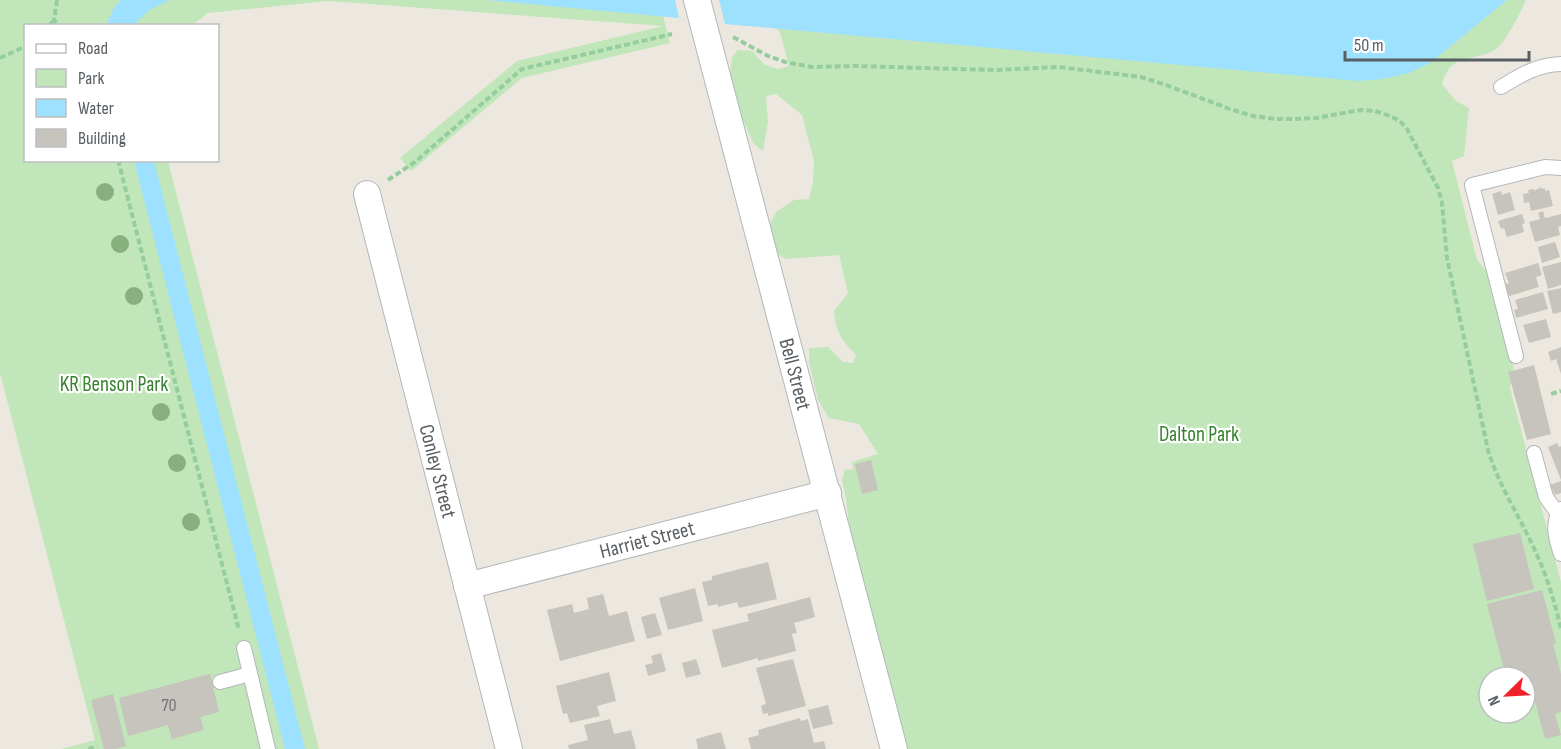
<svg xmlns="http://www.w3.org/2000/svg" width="1561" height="749" font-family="'Sofia Sans Condensed',sans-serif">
<rect width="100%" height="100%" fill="#ede8df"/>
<g fill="#c0e6ba" fill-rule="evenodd">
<polygon points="0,0 659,0 670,43 522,78 411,171 400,158 517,61 663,26 329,1 208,13 192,25 26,26 26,160 168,161 319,749 61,749 95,740 0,373"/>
<path d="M764 0H1526C1520 13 1506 44 1493 51 1471 62 1450 53 1442 84L1456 101 1469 108 1464 156 1452 161 1477 260 1490 276 1512 353 1513 368 1510 388 1561 582V749H900L855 571 846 499 842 480 845 469 853 470 852 462 878 454 859 424 829 418 818 400 809 362V348L828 347 843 362 853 363 856 355C841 339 836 333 834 311L848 293 839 255 786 259 773 251 769 226 776 212 794 200 809 199 813 182 814 161 802 115 776 94 766 96 768 122 763 151 753 143 738 109 730 77 732 57 738 50 752 51 765 65 778 69 789 66 781 36ZM1489 677H1525V713H1489Z"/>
</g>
<g fill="#9de1ff">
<polygon points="121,0 169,0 148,11 134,25 106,25 114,8"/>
<polygon points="487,0 1507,0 1430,63 1409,73 1383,79 1359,81 725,24 679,18"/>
<polygon points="134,161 154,161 305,749 285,749"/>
</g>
<polygon fill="#ede8df" points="675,0 719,0 725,24 679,18"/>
<g fill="#c7c3bd">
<polygon points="1541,187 1542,189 1545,188 1545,191 1549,190 1553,206 1531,211 1529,202 1524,203 1523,194 1529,193 1528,190 1534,189 1534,191"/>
<polygon points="1501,191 1502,195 1510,192 1515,210 1498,215 1492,194"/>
<polygon points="1543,211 1545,218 1561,214 1561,226 1558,227 1560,235 1535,242 1529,222 1540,219 1538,213"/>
<polygon points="1522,214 1525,223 1522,224 1524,232 1507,237 1504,228 1501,229 1498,221"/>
<polygon points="1555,242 1560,257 1542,263 1538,247"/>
<polygon points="1561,262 1561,285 1548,289 1542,267"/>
<polygon points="1538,263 1542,275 1536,277 1539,287 1509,296 1505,284 1509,283 1505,273"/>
<polygon points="1561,288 1561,312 1553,314 1547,291"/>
<polygon points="1543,292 1548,309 1516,318 1514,310 1518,309 1515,300"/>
<polygon points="1546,319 1551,337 1529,343 1523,325"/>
<polygon points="1561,347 1561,374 1556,359 1551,361 1548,352"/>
<polygon points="1534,365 1551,434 1527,440 1508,372"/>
<polygon points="1557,443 1559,447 1561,446 1561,480 1548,447"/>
<polygon points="871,460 878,490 862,494 855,464"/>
<polygon points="1561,481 1561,493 1555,495 1550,485"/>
<polygon points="1520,533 1534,589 1487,601 1473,544"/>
<polygon points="768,562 777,599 739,608 737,602 718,607 718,604 708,606 702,582 712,580 712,576"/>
<polygon points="695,588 703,621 668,630 659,598"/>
<polygon points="1542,590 1556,643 1553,644 1561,674 1561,712 1555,714 1561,735 1545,739 1535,702 1525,705 1525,677 1506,677 1487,604"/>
<polygon points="603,594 609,616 627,611 635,641 560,661 547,610 572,604 574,613 589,609 587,598"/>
<polygon points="810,597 815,617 794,623 797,633 792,634 796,651 758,661 758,658 722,668 712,630 749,621 747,614"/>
<polygon points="655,613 662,635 647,639 641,617"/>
<polygon points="661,653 666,671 648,676 645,665 653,663 651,656"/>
<polygon points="696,659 701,674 686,678 682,663"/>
<polygon points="793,659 806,706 768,716 768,713 763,714 761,706 766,704 756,668"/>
<polygon points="609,672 616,701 597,706 600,716 570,723 567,713 563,714 556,686"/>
<polygon points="210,674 219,712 200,717 204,730 172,739 168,725 128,736 119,698"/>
<polygon points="113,694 126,746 116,749 104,749 91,700"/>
<polygon points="828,705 833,724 813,729 808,710"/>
<polygon points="800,718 801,721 808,719 814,743 824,741 826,749 751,749 748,738 759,735 758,730"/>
<polygon points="610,719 614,734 631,730 636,749 569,749 568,745 588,740 584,725"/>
<polygon points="721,732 726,749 698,749 696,739"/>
</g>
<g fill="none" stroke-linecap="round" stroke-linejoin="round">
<defs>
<g id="lane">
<path d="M1501 87C1521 75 1536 65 1561 64"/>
<polyline points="1516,356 1472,185 1545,167 1561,168"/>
<polyline points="1534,453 1546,497 1558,514"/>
<path d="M1561 509C1551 523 1556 539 1561 554"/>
<polyline points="244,648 268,749"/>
<polyline points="220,682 250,674"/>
</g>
<g id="street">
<path id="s1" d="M697 0 894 749"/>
<path id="s2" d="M367 194 509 749"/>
<path id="s3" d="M467 586 828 493"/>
</g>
</defs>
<use href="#lane" stroke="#b3b7bb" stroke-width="16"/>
<use href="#street" stroke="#b3b7bb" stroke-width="28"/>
<g stroke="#96cd9e" stroke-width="4" stroke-dasharray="6 3" stroke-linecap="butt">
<polyline points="57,0 54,20 60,26"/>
<polyline points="49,26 54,20"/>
<path d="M733 37 768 56 785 62 812 67 856 66 995 70 1059 67 1141 77 1166 85 1230 109 1253 116 1276 119H1295L1316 118 1360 110 1375 111 1390 116 1400 121 1407 129 1438 188 1442 203 1447 258 1488 450C1499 487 1522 520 1537 555 1548 579 1555 604 1561 629"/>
<polyline points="0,58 26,46"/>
<polyline points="118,160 239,630"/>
<polyline points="388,180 415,162 522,69 672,34"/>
<polyline points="1551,394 1561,391"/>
<polyline points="88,749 97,747"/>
</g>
<use href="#lane" stroke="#fff" stroke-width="14"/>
<use href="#street" stroke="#fff" stroke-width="26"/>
</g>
<g fill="#88b07e">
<circle cx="105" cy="192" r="9"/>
<circle cx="120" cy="244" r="9"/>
<circle cx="134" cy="296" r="9"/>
<circle cx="161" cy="412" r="9"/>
<circle cx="177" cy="463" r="9"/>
<circle cx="191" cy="522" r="9"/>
</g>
<g text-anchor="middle" stroke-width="4.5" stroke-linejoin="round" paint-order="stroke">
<g font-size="18" fill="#747779">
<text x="169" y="711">70</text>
</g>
<g font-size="21" fill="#595e62" stroke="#fff">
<text dy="7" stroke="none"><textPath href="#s1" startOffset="387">Bell Street</textPath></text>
<text dy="7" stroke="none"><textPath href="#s2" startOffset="286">Conley Street</textPath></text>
<text dy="7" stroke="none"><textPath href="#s3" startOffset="186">Harriet Street</textPath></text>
</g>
<g font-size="21" fill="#36822f" stroke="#fff">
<text x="114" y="391">KR Benson Park</text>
<text x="1199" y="441">Dalton Park</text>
</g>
</g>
<rect x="24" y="24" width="195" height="138" fill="#ffffff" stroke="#bdbfc0" stroke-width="1.5"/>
<rect x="36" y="44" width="30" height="9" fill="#ffffff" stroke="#bdbfc0" stroke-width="1.5"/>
<text x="78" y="54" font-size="18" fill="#595e62">Road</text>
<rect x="36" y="69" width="30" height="18" fill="#c0e6ba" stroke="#bdbfc0" stroke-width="1.5"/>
<text x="78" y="84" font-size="18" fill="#595e62">Park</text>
<rect x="36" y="99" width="30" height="18" fill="#9de1ff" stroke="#bdbfc0" stroke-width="1.5"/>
<text x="78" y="114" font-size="18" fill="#595e62">Water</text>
<rect x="36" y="129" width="30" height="18" fill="#c7c3bd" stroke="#bdbfc0" stroke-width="1.5"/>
<text x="78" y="144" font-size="18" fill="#595e62">Building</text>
<g transform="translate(1507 695) rotate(246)"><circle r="28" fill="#ffffff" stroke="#bdbfc0" stroke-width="1.5"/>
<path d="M0-4.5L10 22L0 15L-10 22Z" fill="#f1212b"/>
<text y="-9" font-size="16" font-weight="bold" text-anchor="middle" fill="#595e62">N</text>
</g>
<path d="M1345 51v9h184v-9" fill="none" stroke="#595e62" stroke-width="3"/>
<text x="1354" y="51" font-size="18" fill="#595e62" stroke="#ffffff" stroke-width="4.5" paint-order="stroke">50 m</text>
</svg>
